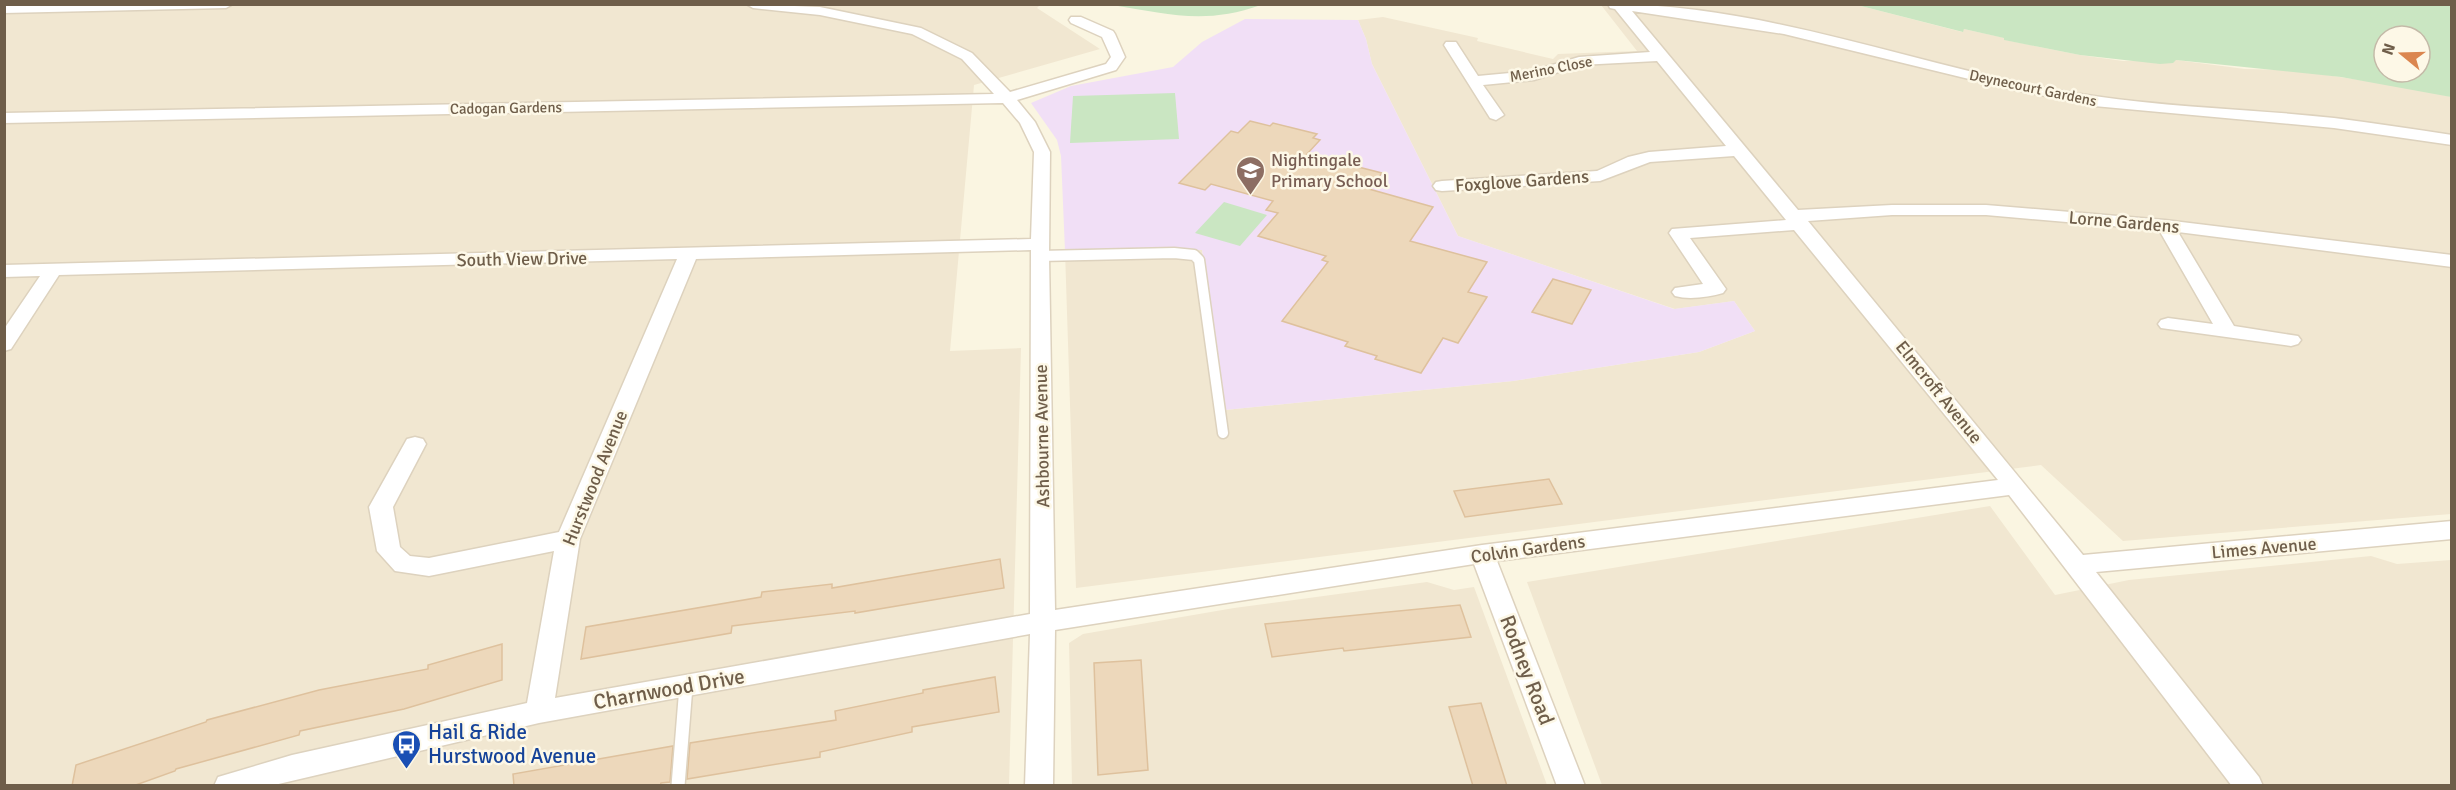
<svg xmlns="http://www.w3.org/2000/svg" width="2456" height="790" font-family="Signika,sans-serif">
<rect width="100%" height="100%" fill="#faf5e1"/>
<g fill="#f1e7d1">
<polygon points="1041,4 1037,8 1100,49 974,85 950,351 1021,348 1009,785 5,786 5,5"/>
<polygon points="1601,5 1857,5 1962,32 1964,29 2005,38 2005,40 2080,55 2123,61 2176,60 2245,69 2293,70 2420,89 2451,97 2451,514 2123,541 2041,465 1076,588 1065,251 1202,250 1225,410 1513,381 1699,352 1755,331 1734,301 1675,309 1458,236 1372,64 1366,39 1358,20 1383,17 1478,38 1477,41 1553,59 1558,54 1637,51"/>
<polygon points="1990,506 2055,595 2129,580 2371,556 2397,564 2451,560 2451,785 1602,785 1527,582"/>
<polygon points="1427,582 1454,590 1474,587 1547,785 1072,785 1069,643 1083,634 1234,608"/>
</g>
<polygon fill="#f1dff6" points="1245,19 1358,20 1366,39 1372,64 1458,236 1674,309 1734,301 1755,331 1699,352 1513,381 1225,410 1202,250 1065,251 1061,156 1057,140 1031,103 1071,86 1173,67 1202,42"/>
<g fill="#cae6c2" fill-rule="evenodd">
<path d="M1112 5H1261C1205 25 1168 14 1112 5Z"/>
<path d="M1857 5H2451V97L2341 77 2176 60 2173 63 2160 64 2080 55 2004 40V38L1964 29 1963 32ZM2384 36H2420V72H2384Z"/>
<polygon points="1175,93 1179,139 1070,143 1073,96"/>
<polygon points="1224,202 1267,215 1240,246 1195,233"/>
</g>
<g fill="#edd8bb" stroke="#dec19d" stroke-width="1.5">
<polygon points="1250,121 1270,126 1273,123 1317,134 1313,138 1320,140 1307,154 1382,173 1369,189 1433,207 1410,241 1487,262 1468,292 1487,297 1458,343 1443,338 1421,373 1375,359 1377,356 1345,346 1348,342 1282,321 1328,262 1322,260 1326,256 1258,236 1278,213 1266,210 1273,201 1211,184 1205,190 1179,183 1231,131 1238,133"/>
<polygon points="1553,279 1591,290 1572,324 1532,312"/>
<polygon points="1549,479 1562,504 1465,517 1454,491"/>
<polygon points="1000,559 1004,588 855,613 855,611 732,626 731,633 581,659 586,627 761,597 762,592 832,584 832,588"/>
<polygon points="1460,605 1471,637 1344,651 1343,648 1272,657 1265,624"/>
<polygon points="502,644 502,680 404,709 300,731 299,735 176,769 175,771 133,786 72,786 76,765 206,722 207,720 319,690 428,669 428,665"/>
<polygon points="1141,660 1148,770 1098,775 1094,663"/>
<polygon points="995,677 999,712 912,727 912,732 820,752 820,757 687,779 690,743 836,720 835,711 923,693 923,690"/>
<polygon points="1481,703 1507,786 1473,786 1449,707"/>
<polygon points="673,746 670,782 661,783 660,786 514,786 513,774"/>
</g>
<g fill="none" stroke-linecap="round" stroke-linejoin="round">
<defs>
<polyline id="service-far1" points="1040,256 1174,253 1194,255 1199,260 1223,433"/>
<polyline id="service" points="678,786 686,686"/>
<g id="minor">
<polygon points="233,4 226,8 4,13 4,5"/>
<path d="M746 4 820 7 921 28 972 53 1010 92 1106 64 1111 57 1102 37 1071 23 1069 20 1071 17H1081L1113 31 1115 34 1125 57 1116 70 1017 100 1035 122 1050 152 1049 256 1055 610 1482 545 1998 480 1794 230 1690 238 1726 289 1723 293C1709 297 1689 300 1675 296L1672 292 1675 288 1703 284 1669 233 1672 229 1786 220 1734 156 1650 162 1600 181 1442 191 1436 190 1433 186 1436 182 1442 181 1597 171 1628 157 1649 152 1726 146 1657 61 1580 65 1534 80 1483 85 1504 115 1496 120 1490 118 1444 45 1446 42H1456L1478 76 1532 71 1579 57 1650 52 1615 9 1610 8 1608 4C1775 4 1931 73 2094 96 2174 108 2255 109 2334 118 2374 123 2413 129 2452 135V145L2334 128 2094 106 2006 88 1784 34 1632 11 1798 210 1892 205H1986L2165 220 2452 255V267L2178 232 2234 326 2298 336 2301 340 2298 344 2291 346 2161 328 2158 324 2161 320 2168 318 2213 324 2159 230 1986 215H1892L1808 221 2083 555 2452 521V539L2096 572 2259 777 2263 786H2232L2009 495 1497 561 1585 786H1557L1474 564 1055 630 1053 786H1025L1030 634 539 723 270 786H214L218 777 292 755 527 703 554 551 429 576 395 571 377 551 369 507 407 439 415 437 423 439 426 444 393 507 400 547 410 556 429 558 559 532 677 259 59 275 11 349 4 351V329L40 276 4 277V265L1031 239 1034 152 1020 123 1003 103 4 123V113L994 94 962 59 912 34 820 15 753 8ZM1031 250 1030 614 555 698 580 539 696 259Z"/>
</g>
</defs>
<use href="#service-far1" stroke="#ddd2be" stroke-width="13"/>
<use href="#service" stroke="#ddd2be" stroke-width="16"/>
<use href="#minor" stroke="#ddd2be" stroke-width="3"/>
<use href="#service-far1" stroke="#fff" stroke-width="10"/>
<use href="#service" stroke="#fff" stroke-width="13"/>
<use href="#minor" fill="#fff" fill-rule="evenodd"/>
</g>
<defs>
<symbol id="school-pin" viewBox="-11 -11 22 30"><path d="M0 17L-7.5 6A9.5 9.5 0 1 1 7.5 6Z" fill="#8d6e63" stroke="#fdf8e7"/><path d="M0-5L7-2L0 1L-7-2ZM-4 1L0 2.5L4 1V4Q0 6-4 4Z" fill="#fff"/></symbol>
<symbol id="bus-pin" viewBox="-11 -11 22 30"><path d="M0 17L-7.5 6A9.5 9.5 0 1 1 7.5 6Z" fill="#1a4fb4" stroke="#fdf8e7"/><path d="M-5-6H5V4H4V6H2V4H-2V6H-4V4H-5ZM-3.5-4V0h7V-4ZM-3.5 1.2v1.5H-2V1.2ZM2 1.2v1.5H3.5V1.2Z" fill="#fff"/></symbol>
</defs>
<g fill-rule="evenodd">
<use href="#school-pin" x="1234" y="154" width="33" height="45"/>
<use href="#bus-pin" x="390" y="728" width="33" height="45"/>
</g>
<g text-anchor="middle" stroke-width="5" stroke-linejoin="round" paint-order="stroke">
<g font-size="15" fill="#6f5e4a" stroke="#fdf8e7">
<text transform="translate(1551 69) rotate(-11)" y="5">Merino Close</text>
<text transform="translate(2033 88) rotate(12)" y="5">Deynecourt Gardens</text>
<text transform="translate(506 108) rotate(-1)" y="5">Cadogan Gardens</text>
</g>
<g font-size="18" fill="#785e54" stroke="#fdf8e7" text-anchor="start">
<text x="1271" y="166">Nightingale<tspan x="1271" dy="21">Primary School</tspan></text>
</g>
<g font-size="18" fill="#6f5e4a" stroke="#fdf8e7">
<text transform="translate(1522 181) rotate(-4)" y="6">Foxglove Gardens</text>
<text transform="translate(2124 222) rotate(5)" y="6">Lorne Gardens</text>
<text transform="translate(522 259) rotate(-1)" y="6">South View Drive</text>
<text transform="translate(1939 392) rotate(51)" y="6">Elmcroft Avenue</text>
<text transform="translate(1042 436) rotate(-91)" y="6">Ashbourne Avenue</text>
<text transform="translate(595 478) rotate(-68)" y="6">Hurstwood Avenue</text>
<text transform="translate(2264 548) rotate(-5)" y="6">Limes Avenue</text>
<text transform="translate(1528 549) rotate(-8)" y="6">Colvin Gardens</text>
</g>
<g font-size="21" fill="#6f5e4a" stroke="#fdf8e7">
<text transform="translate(1527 670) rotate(69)" y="7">Rodney Road</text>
<text transform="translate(669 689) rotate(-10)" y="7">Charnwood Drive</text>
</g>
<g font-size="21" fill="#164399" stroke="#fdf8e7" text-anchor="start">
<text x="428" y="739">Hail &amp; Ride<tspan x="428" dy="24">Hurstwood Avenue</tspan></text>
</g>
</g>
<rect width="2456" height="790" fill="none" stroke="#6f5e4a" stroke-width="12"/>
<g transform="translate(2402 54) rotate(289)"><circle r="28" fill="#fdf8e7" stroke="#c4baa8" stroke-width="1.5"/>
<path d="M0-4.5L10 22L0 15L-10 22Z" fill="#db864f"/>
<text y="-9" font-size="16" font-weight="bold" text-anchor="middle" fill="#6f5e4a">N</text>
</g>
</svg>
